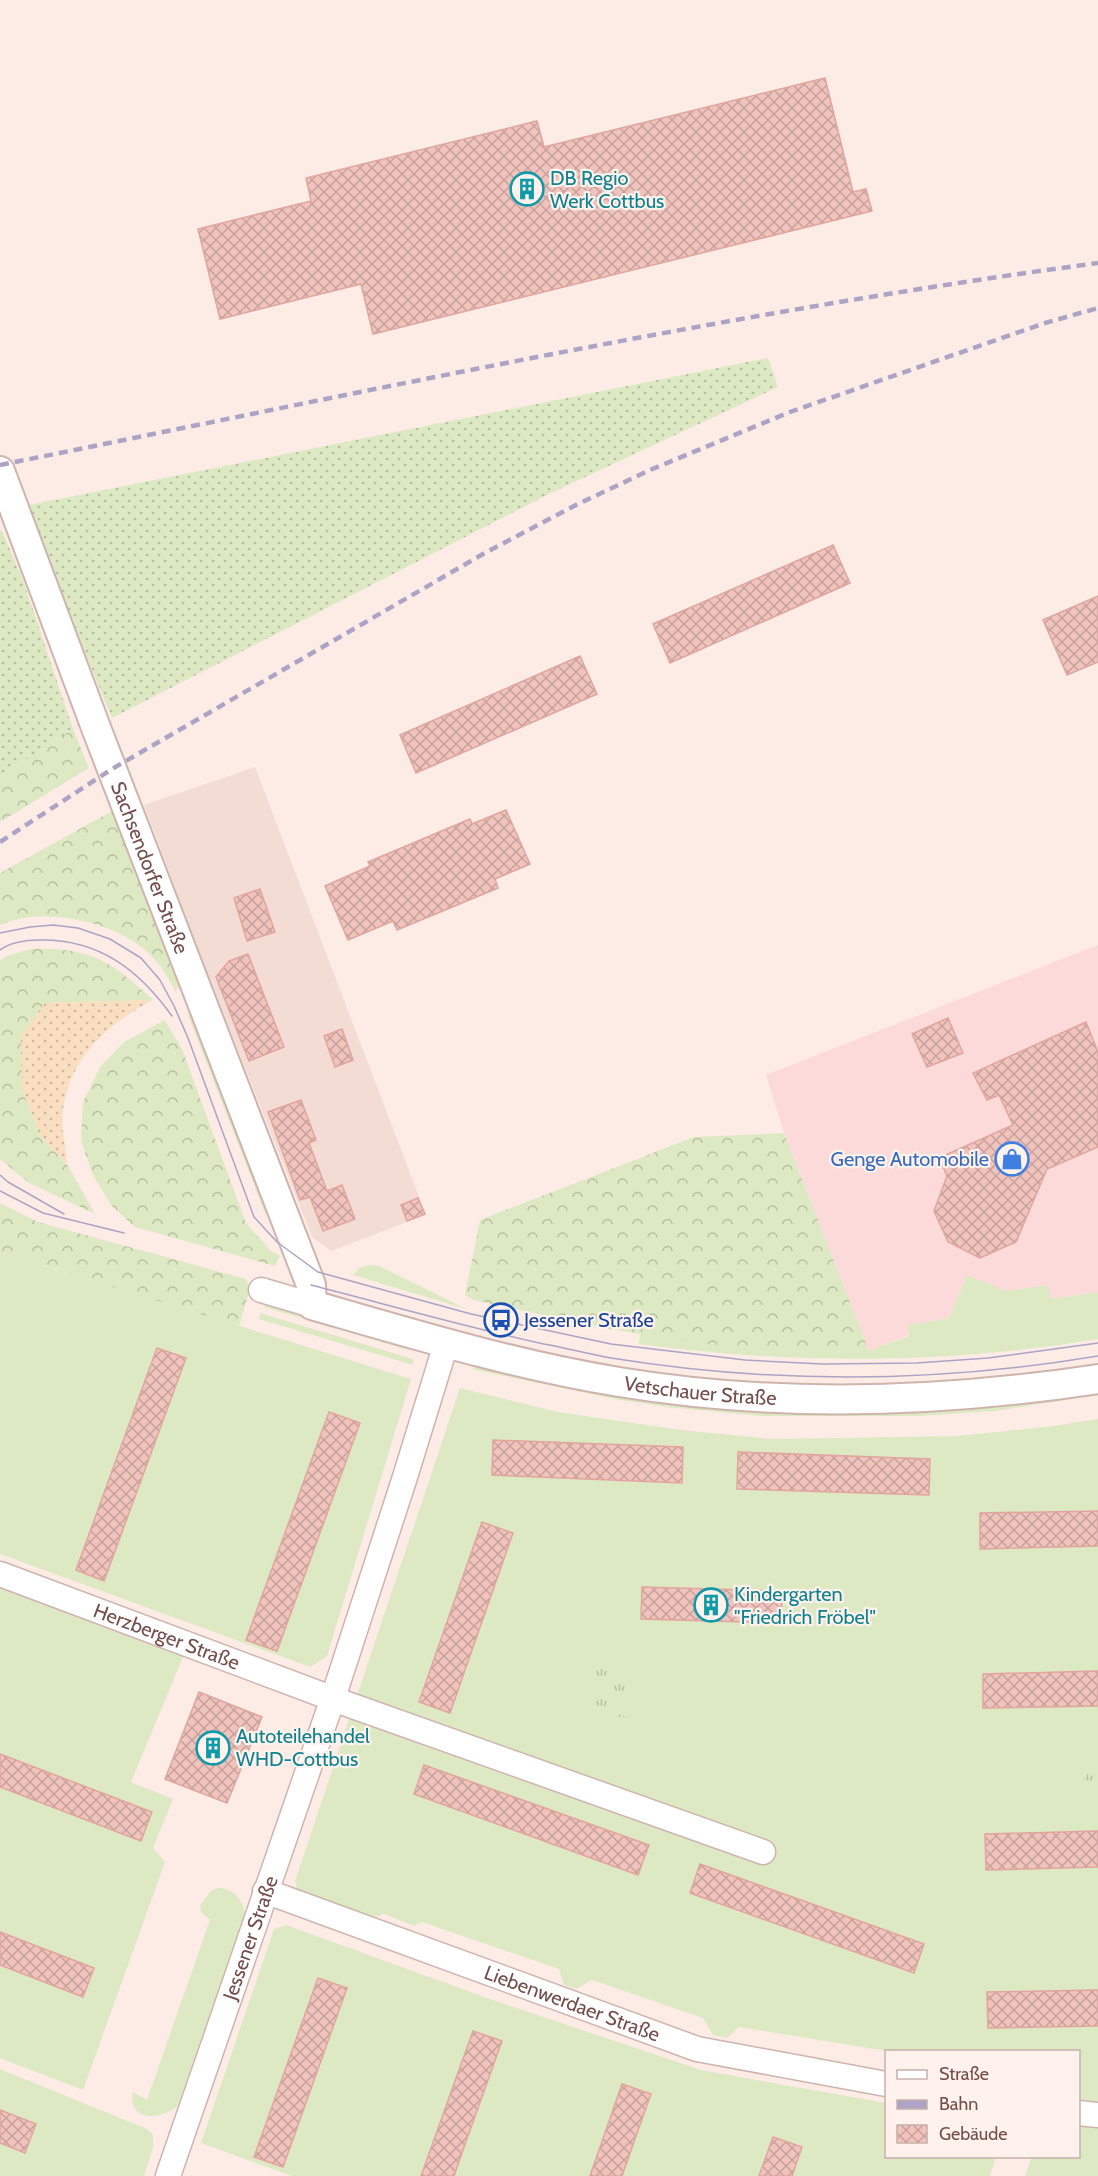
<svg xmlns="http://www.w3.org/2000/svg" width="1098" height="2176" font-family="Cabin,sans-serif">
<defs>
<pattern id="forest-crowns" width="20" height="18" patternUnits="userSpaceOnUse" patternTransform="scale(1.5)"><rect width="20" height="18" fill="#dde9c3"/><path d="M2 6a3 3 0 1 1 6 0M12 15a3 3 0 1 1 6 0" fill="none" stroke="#b8bfa0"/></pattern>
<pattern id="sand-dots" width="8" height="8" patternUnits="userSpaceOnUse" patternTransform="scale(1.5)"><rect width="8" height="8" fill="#fadec0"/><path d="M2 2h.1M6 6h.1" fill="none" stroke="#cfb69e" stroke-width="1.8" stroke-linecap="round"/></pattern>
<pattern id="park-tufts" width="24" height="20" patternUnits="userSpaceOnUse" patternTransform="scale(1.5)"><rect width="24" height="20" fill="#dde9c3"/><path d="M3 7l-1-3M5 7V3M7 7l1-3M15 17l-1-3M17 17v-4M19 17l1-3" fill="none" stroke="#b8bfa0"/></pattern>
<pattern id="garden-dots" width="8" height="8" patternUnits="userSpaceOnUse" patternTransform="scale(1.5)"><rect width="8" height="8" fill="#dde9c3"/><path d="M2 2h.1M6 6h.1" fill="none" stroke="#b8bfa0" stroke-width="1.8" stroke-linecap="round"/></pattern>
<pattern id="building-cross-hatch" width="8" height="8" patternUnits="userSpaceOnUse" patternTransform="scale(1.5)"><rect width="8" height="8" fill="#f0c3bd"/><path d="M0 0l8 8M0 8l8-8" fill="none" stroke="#c7a19c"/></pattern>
</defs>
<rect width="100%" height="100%" fill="#fcece5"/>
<polygon fill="#f3dcd3" points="255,767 426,1215 331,1251 312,1237 200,954 144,805"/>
<polygon fill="#fcdad9" points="1098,945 1098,1292 1051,1299 1048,1285 1007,1291 967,1275 949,1318 909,1325 909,1335 869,1351 784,1133 766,1075"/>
<g fill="#dde9c3">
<polygon points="188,1015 199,1017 281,1233 265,1213"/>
<polygon points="0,1252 411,1379 327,1656 310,1667 0,1554"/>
<polygon points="369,1265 379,1266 466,1309 353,1275 359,1268"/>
<path d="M967 1275 1007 1291 1048 1285 1051 1299 1098 1292V1339C946 1364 792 1365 639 1344L640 1333 743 1347 868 1351 909 1336 908 1325 949 1318Z"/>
<polygon points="265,1304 402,1344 411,1351 264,1307"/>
<polygon points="260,1313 413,1359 413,1365 259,1319"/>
<polygon points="477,1367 487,1367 556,1384 1098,1391 1098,1395 995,1411 918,1416 763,1416 675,1408 620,1400 471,1369"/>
<polygon points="460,1388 558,1412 681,1430 771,1439 957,1436 1046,1427 1098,1419 1098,2102 1079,2100 1078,2052 887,2051 739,2027 727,2038 713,2035 703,2018 592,1980 576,1989 564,1985 559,1969 422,1922 414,1926 384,1914 375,1917 298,1893 295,1881"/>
<polygon points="0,1585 185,1652 131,1782 173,1799 153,1848 165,1862 83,2090 0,2058"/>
<path d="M218 1888C233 1888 241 1898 245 1912L178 2105C163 2120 127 2123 133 2092L147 2100 210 1920 201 1912 200 1905 211 1891Z"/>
<polygon points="286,1925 490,1999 701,2070 886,2103 886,2156 996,2157 990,2176 292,2176 201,2143 274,1929"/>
<polygon points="0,2069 147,2129 153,2135 153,2148 144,2176 0,2176"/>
<polygon points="1079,2123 1098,2125 1098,2176 1025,2176 1032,2157 1078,2156"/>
</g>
<g fill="url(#forest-crowns)">
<polygon points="73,729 89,768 0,822 0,776"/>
<path d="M114 810 182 982 175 991C168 976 158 961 145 950 112 921 41 906 0 925V873Z"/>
<path d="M30 949C90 947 111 961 153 1000L45 1003 22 1089 40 1136 67 1164 95 1214 29 1183 0 1159V961L7 956Z"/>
<polygon points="165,1020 182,1049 246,1223 271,1251 280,1256 275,1266 135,1227 111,1205 93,1175 81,1141 83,1102 100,1067 124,1042"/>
<path d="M784 1133 869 1351C827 1350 786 1350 745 1347 656 1341 561 1319 474 1300L465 1295 480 1220 694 1137Z"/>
<polygon points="0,1203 38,1222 246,1279 250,1289 239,1326 0,1252"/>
</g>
<path fill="url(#sand-dots)" d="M153 1000C108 1024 71 1056 63 1109 60 1124 66 1148 67 1164L40 1136 22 1089 21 1035 45 1003Z"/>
<g fill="url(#park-tufts)">
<polygon points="597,1661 627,1664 630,1718 587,1712"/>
<polygon points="1098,1753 1098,1786 1085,1786 1083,1754"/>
</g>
<g fill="url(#garden-dots)">
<polygon points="768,358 778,387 553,492 112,718 51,571 29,505"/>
<polygon points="0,531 2,531 23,580 73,729 0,776"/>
</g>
<g fill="url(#building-cross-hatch)" stroke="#e2a59e" stroke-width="1.5">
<polygon points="825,78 853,192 866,189 872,211 373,334 361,284 220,319 198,229 311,201 306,178 537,121 544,147"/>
<polygon points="833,545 850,583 670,663 653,624"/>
<polygon points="1098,596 1098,662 1067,675 1043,620"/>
<polygon points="580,656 597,694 416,773 400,735"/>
<polygon points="506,810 530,864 495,879 498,888 397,930 393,921 348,940 325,886 370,866 368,862 470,819 472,824"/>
<polygon points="260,889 275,932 247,941 234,898"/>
<polygon points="248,954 284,1047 249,1061 216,977 229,961"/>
<polygon points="948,1018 963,1053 927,1067 912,1034"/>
<polygon points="1086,1022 1098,1052 1098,1147 1047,1169 1016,1242 980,1258 948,1242 934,1211 947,1176 939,1158 1013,1125 999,1095 987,1100 973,1073"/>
<polygon points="342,1029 353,1060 335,1067 324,1036"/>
<polygon points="301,1100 316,1140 309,1143 327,1191 342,1185 355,1219 323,1231 310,1197 300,1200 268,1112"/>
<polygon points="418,1198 425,1214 407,1221 401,1205"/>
<polygon points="157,1348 186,1358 104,1581 76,1570"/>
<polygon points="329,1412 360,1423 277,1651 246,1640"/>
<polygon points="493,1440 683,1447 682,1483 492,1475"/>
<polygon points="738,1452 930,1459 929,1495 737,1489"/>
<polygon points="1098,1511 1098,1546 980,1549 980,1513"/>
<polygon points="482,1522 513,1533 450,1713 419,1702"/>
<polygon points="642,1587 782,1591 781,1623 641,1619"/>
<polygon points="1098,1671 1098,1706 983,1708 983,1674"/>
<polygon points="199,1692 262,1717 227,1803 165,1779"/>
<polygon points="0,1754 152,1812 141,1841 0,1787"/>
<polygon points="424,1765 649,1845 638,1875 414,1794"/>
<polygon points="1098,1831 1098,1867 986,1870 985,1834"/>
<polygon points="700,1864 924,1944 914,1973 690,1893"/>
<polygon points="0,1932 94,1968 83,1997 0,1965"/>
<polygon points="318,1978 347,1988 283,2167 254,2157"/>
<polygon points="1098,1990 1098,2026 988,2028 987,1992"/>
<polygon points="473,2031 502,2041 464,2147 454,2176 421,2176"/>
<polygon points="622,2084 651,2094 635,2139 622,2176 590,2176"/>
<polygon points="0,2110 36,2124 25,2153 0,2143"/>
<polygon points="773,2137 802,2147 792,2176 759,2176"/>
</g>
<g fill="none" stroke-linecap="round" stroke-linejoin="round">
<defs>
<g id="minor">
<polyline points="261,1290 312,1305"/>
<path id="s1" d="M0 1574 347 1704 763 1852"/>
<path id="s2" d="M265 1891 697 2049 886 2084"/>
<polyline points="1078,2113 1098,2115"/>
<path id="s3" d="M168 2176 333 1698 405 1477 446 1344"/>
</g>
<g id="tertiary">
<path id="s4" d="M0 471 98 733 311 1285 312 1305C413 1334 515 1365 619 1382 777 1408 940 1403 1098 1379"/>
</g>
</defs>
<use href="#minor" stroke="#cfb4ae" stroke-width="27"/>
<use href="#tertiary" stroke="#cfb4ae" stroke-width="32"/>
<use href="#minor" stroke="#fff" stroke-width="24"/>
<use href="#tertiary" stroke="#fff" stroke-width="28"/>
<g stroke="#aca3c5" stroke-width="1.5">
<polyline points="0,933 30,927 53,925 78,928 110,939 141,958 160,980 174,1006 188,1038 254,1217 277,1242 318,1272 471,1314 611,1344 745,1360 822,1364 917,1363 988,1358 1098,1343"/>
<path d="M0 950C11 942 27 940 40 940 99 939 139 970 172 1016"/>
<polyline points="0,1175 8,1182 64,1214"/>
<polyline points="0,1191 43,1213 124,1233"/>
<path d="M311 1285C389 1305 466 1327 544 1344 566 1348 588 1354 611 1358 772 1384 937 1383 1098 1356"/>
</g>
<g stroke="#aca3c5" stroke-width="4.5" stroke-dasharray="9 6" stroke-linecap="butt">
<path d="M0 465C365 392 729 312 1098 263"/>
<polyline points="0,842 112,769 483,554 576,505 650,470 790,412 1045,323 1098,308"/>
</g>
</g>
<defs>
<symbol id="building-ring" viewBox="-11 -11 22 22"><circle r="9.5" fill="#fff1eb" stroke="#0f9aa8" stroke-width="1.5"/><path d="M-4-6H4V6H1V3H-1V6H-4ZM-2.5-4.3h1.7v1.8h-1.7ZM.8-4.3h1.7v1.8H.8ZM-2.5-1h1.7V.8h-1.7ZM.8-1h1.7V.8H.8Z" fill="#0f9aa8"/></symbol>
<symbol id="shop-ring" viewBox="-11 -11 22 22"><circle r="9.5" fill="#fff1eb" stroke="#3f7fe0" stroke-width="1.5"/><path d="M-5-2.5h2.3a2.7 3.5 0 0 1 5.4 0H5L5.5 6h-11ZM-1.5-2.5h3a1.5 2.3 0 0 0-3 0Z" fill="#3f7fe0"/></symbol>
<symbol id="bus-ring" viewBox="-11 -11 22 22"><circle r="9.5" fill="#fff1eb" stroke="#1a4fb4" stroke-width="1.5"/><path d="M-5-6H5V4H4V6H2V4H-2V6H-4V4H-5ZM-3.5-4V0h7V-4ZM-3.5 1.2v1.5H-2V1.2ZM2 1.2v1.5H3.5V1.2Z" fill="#1a4fb4"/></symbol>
</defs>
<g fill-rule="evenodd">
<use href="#building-ring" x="508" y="170" width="38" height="38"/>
<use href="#shop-ring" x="993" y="1140" width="38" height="38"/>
<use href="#bus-ring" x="482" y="1301" width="38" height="38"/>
<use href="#building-ring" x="692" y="1586" width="38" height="38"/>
<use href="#building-ring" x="194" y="1729" width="38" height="38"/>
</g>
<g text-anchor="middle" stroke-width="4.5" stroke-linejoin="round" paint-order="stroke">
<g font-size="20" fill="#0d838f" stroke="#fff1eb" text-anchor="start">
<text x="550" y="185">DB Regio<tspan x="550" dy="23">Werk Cottbus</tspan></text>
<text x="734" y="1601">Kindergarten<tspan x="734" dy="23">"Friedrich Fröbel"</tspan></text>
<text x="236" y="1743">Autoteilehandel<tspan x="236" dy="23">WHD-Cottbus</tspan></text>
</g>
<g font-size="20" fill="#744e4b" stroke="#fff1eb">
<text dy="7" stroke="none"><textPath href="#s4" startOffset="424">Sachsendorfer Straße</textPath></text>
<text dy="7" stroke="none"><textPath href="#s4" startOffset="1290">Vetschauer Straße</textPath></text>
<text dy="7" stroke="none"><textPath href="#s1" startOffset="178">Herzberger Straße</textPath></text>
<text dy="7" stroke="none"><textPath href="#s3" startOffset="252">Jessener Straße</textPath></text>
<text dy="7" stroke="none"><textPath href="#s2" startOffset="327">Liebenwerdaer Straße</textPath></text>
</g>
<g font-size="20" fill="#366cbe" stroke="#fff1eb" text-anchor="end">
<text x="989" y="1166">Genge Automobile</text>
</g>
<g font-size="20" fill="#164399" stroke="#fff1eb" text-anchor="start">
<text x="524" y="1327">Jessener Straße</text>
</g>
</g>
<rect x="885" y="2050" width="195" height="108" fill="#fff1eb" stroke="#c7b0ab" stroke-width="1.5"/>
<rect x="897" y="2070" width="30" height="9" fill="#ffffff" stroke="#c7b0ab" stroke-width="1.5"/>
<text x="939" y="2080" font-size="18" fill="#744e4b">Straße</text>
<rect x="897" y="2100" width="30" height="9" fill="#aca3c5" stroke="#c7b0ab" stroke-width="1.5"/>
<text x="939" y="2110" font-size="18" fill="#744e4b">Bahn</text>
<rect x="897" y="2125" width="30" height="18" fill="url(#building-cross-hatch)" stroke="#c7b0ab" stroke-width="1.5"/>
<text x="939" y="2140" font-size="18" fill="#744e4b">Gebäude</text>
</svg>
